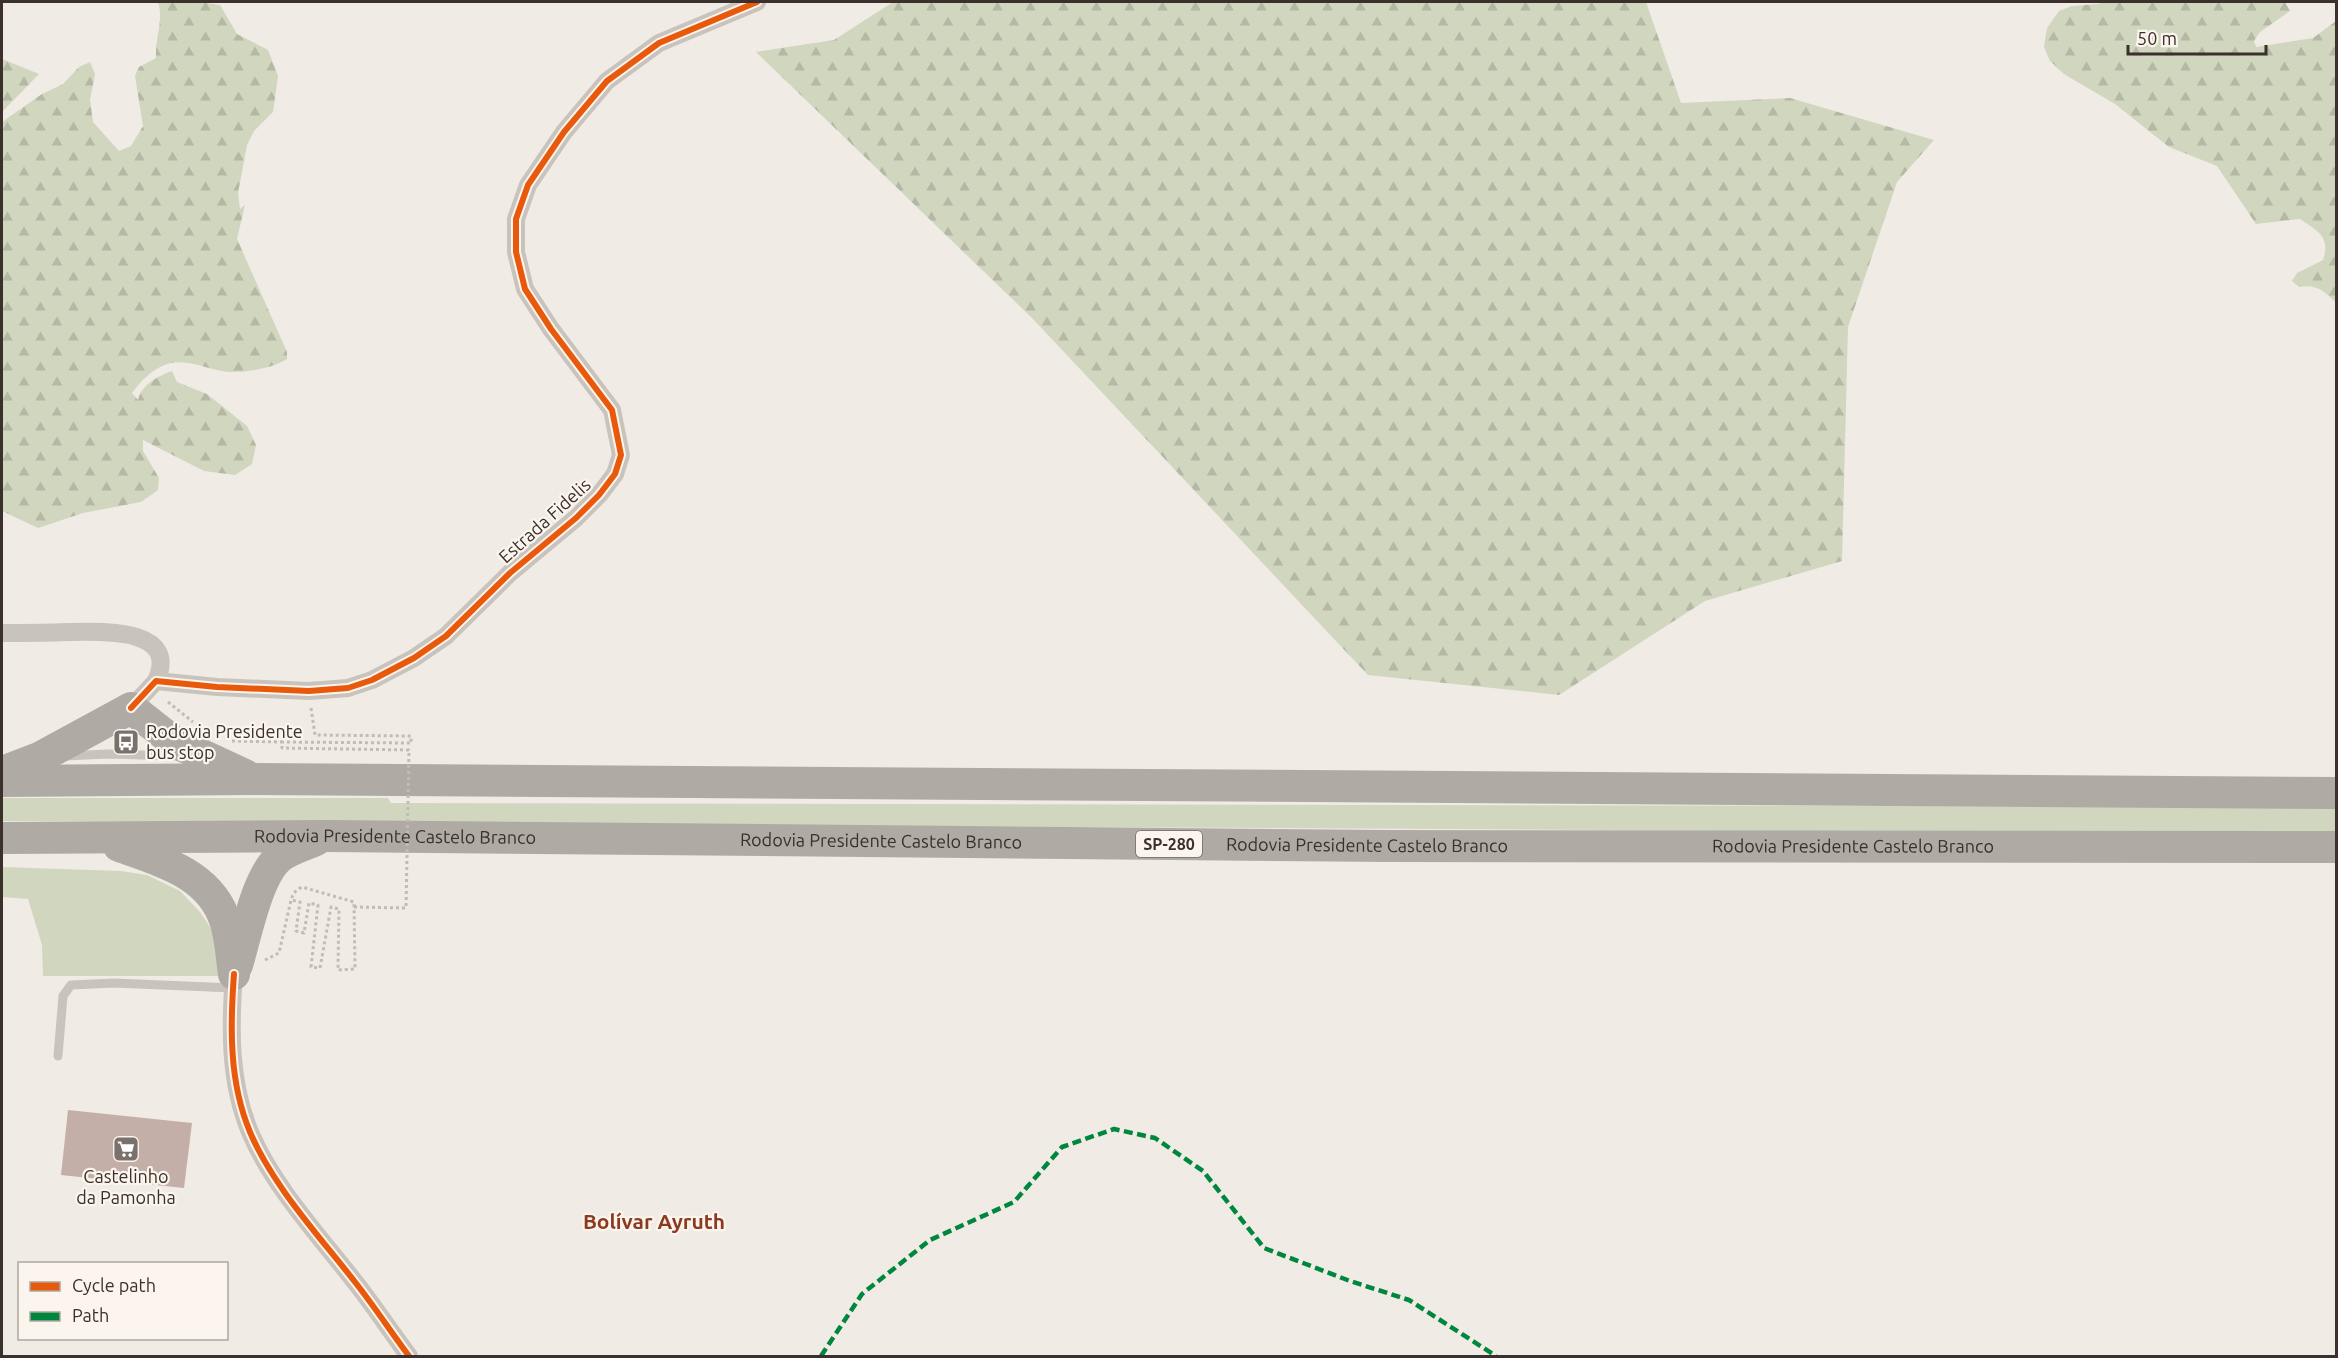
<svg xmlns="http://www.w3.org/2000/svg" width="2338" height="1358" font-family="Ubuntu,sans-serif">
<defs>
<pattern id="forest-firs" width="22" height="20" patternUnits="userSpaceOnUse" patternTransform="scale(1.5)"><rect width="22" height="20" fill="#d1d6bf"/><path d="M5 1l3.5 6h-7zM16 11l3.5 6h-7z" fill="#b4b8a4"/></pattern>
</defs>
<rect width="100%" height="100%" fill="#f0ebe5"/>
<g fill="#d1d6bf">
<polygon points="2,798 388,798 391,803 2336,807 2336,834 2,821"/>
<polygon points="2,867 121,871 147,875 180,891 200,912 218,939 222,976 43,976 42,945 28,899 2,897"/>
</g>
<g fill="url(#forest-firs)">
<path d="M158 2H199L220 5 237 34 268 50 278 76 273 112 254 131 247 145 238 193 240 209 245 205 237 239 287 352V359C272 368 250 372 232 372 211 372 189 357 167 364 152 369 141 381 132 393L138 400C142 384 158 376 172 371L177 382 207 394 247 426 256 445 252 464 235 475 204 471 143 440V451L159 478 158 490 141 502 83 513 38 528 2 511V122L42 94 63 84 79 67 90 62 95 74 90 100 93 122 119 151 131 146 143 126 135 76 139 67 156 58C155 37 164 20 158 2Z"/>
<polygon points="893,2 1646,2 1681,103 1790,98 1934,140 1897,182 1848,327 1842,561 1705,601 1559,695 1368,675 1032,318 756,52 834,40"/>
<path d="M2103 2H2285L2290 11 2260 32 2254 41 2256 47 2313 38 2336 21V303C2324 291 2317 284 2299 287L2292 281 2297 273 2323 260C2331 236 2317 231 2300 219L2256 224 2217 166 2169 147 2115 104 2064 74 2050 61 2044 47 2047 28 2059 11 2072 6 2098 4Z"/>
<polygon points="2,59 39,74 3,111 2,117"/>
</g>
<polygon fill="#c3afa7" points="68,1110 192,1123 184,1188 61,1175"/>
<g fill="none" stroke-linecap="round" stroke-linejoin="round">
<g stroke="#c2bbb6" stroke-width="3" stroke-dasharray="3 3" stroke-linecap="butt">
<polyline points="168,702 193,722"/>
<polyline points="311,708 315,735 411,736 411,743"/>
<polyline points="232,741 282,742"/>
<path d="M265 960 279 953 291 900C293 893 296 890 302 887L354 902 355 969 338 970 339 909 331 907 320 968 311 967 318 905 309 903 304 933 296 931 300 902 291 900"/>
</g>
<g stroke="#c9c3be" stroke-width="9">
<polyline points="65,756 108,754 177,756"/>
<polyline points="58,1056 63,996 71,985 114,983 233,988"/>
</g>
<g stroke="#c9c3be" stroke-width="18">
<path d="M2 633C23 633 45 633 67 632 98 632 181 626 156 681"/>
<polyline points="131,708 156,681 217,687 309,691 348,688 372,680 414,658 446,636 510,573 576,518 599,495 615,474 621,455 612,410 551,329 525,289 516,252 516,219 528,185 564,132 607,81 659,43 757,2"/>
<path d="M234 974C230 1027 229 1082 250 1132 272 1185 320 1237 355 1282 374 1306 391 1332 409 1356"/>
</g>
<g stroke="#afaaa4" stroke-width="32">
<polyline points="2,772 39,758 131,708 174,742 245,775"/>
<polyline points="2,781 253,779 2336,793"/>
<path id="s1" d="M2 838 327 836 1389 846 2336 847"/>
<path d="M119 846C159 860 206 873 223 915 231 933 231 955 234 974"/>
<path d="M237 965C246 936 257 874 281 856 291 849 305 845 316 840"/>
</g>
<polyline stroke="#c2bbb6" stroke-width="3" stroke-dasharray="3 3" stroke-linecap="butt" points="354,907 406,908 409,750 282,748 282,742 411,743"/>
<polyline stroke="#00873e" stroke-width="4.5" stroke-dasharray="9 4.5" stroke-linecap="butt" points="821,1356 862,1294 930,1240 1014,1202 1062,1147 1114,1129 1155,1138 1203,1171 1264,1248 1350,1281 1409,1300 1496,1356"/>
<defs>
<g id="cycleway">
<polyline points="131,708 156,681 217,687 309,691 348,688 372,680 414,658 446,636 510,573 576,518 599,495 615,474 621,455 612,410 551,329 525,289 516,252 516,219 528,185 564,132 607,81 659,43 757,2"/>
<path d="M234 974C230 1027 229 1082 250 1132 272 1185 320 1237 355 1282 374 1306 391 1332 409 1356"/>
</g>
</defs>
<use href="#cycleway" stroke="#fbf5ee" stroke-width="10"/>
<use href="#cycleway" stroke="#e8590c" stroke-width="6"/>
</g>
<defs>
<symbol id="bus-square" viewBox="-11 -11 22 22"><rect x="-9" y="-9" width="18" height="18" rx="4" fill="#7a716c" stroke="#fbf5ee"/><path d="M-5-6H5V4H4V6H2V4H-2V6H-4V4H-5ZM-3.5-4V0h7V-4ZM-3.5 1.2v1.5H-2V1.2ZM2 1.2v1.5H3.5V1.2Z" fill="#fff"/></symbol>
<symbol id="supermarket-square" viewBox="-11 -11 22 22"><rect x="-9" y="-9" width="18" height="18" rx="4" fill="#7a716c" stroke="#fbf5ee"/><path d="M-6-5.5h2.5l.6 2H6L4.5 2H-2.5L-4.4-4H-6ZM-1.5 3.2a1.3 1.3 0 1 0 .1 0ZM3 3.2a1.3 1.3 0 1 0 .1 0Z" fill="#fff"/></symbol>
</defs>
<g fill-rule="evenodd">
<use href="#bus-square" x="111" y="727" width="30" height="30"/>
<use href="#supermarket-square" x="111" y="1134" width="30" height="30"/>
</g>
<g text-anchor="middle" stroke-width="4.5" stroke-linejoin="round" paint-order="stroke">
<rect fill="#fbf5ee" stroke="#756b66" stroke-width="1.5" x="1136" y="831" width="66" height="26" rx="4.5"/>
<g font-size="16" font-weight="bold" fill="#3b302b">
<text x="1169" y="850">SP-280</text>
</g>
<g font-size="18" fill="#3b302b" stroke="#fbf5ee">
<text transform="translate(545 521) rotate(-42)" y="6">Estrada Fidelis</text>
<text dy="6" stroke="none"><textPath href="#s1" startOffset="393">Rodovia Presidente Castelo Branco</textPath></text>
<text dy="6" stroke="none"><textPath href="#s1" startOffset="879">Rodovia Presidente Castelo Branco</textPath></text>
<text dy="6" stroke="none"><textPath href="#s1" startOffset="1365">Rodovia Presidente Castelo Branco</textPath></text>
<text dy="6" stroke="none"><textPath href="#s1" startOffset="1851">Rodovia Presidente Castelo Branco</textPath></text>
</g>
<g font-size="18" fill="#3b302b" stroke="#fbf5ee" text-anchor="start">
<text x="146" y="738">Rodovia Presidente<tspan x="146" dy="21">bus stop</tspan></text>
<text x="126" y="1183" text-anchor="middle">Castelinho<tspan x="126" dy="21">da Pamonha</tspan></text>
</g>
<g font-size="21" font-weight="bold" fill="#8c3b22" stroke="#fbf5ee">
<text x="654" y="1229">Bolívar Ayruth</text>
</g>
</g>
<rect width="2338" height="1358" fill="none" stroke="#3b302b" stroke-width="6"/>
<rect x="18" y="1262" width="210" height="78" fill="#fbf5ee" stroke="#aea6a0" stroke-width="1.5"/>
<rect x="30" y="1282" width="30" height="9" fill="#e8590c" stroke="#aea6a0" stroke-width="1.5"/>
<text x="72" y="1292" font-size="18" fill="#3b302b">Cycle path</text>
<rect x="30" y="1312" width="30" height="9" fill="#00873e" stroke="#aea6a0" stroke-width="1.5"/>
<text x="72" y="1322" font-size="18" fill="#3b302b">Path</text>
<path d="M2128 45v9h138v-9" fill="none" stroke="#3b302b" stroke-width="3"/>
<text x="2137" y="45" font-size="18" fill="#3b302b" stroke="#fbf5ee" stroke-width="4.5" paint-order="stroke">50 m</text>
</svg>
